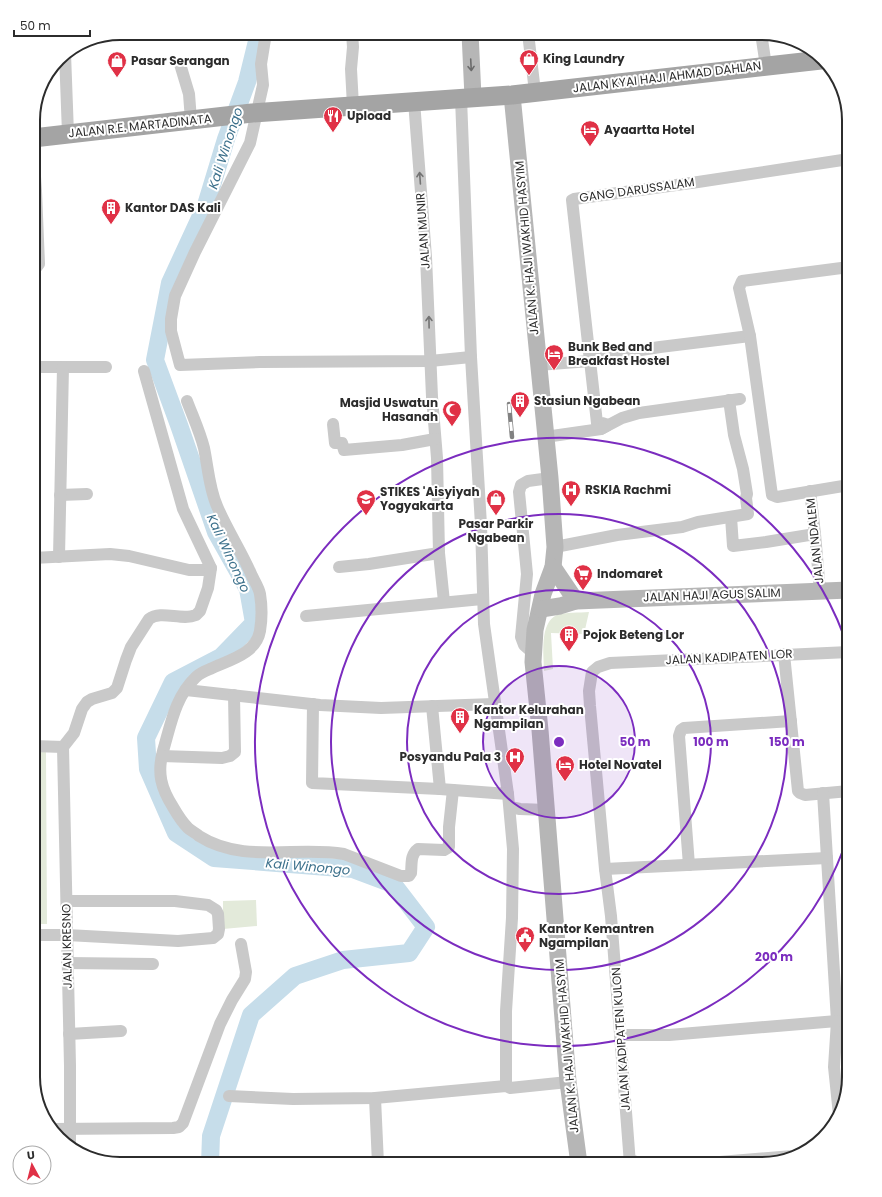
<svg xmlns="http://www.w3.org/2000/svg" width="882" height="1197" font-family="Poppins,sans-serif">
<rect width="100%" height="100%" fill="#fff"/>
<g fill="#e3eada">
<path d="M589 612 584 634 551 633 553 669 544 671C544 655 539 623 557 615 566 612 579 613 589 612Z"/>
<polygon points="33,752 46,752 47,924 33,924"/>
<polygon points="256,900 257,926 223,929 223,901"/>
</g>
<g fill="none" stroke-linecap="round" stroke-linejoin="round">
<polyline stroke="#c6ddea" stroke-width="18" points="210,1164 211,1136 251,1015 295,976 343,960 409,953 426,927 393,884 353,869 214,858 176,833 148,769 146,738 173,682 221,657 254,623 248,589 216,532 179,425 155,360 170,283 206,205 226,139 247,82 259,33"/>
<g stroke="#c9c9c9" stroke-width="12">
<polyline points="266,33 261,64 263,85 250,143 195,252 175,296 171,319 171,331 180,365 260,362 430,361 471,357"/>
<polyline points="352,33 353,47 351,69 353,106"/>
<polyline points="528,33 535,92"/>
<polyline points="761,33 766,66"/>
<polyline points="65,53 68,134"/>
<polyline points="180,64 189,94 191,120"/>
<polyline points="461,98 471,357 481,525 484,624 508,794 513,849 512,918 506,1011 506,1086"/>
<polyline points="414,101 426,257 432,397 437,458 439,553 444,602"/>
<polyline points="33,268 36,268 39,264 36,191 33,149"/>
<polyline points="590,358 660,347 750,336"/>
<polyline points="538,365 590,361"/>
<polyline points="33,367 106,367"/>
<path d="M187 401C193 417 200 432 204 448 208 467 209 488 217 506 227 530 242 552 252 576 255 582 259 588 260 594 262 606 262 619 260 631 256 654 229 660 210 669 205 671 200 673 196 677 175 697 171 724 163 751 157 773 161 788 173 807 177 814 182 822 188 828 191 831 196 833 199 836 243 864 296 846 344 854L401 876H409L411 873C412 864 410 855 418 849L444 850 449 847V827L453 790"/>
<polyline points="333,424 335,443 342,443 344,450 402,445 435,439"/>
<polyline points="601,429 608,425 602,423 597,423 572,200 574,199 698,182 849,159"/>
<polyline points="545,437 601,429 622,418 639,413 740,399"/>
<polyline points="849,485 777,497 772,495 750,336 739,288 742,281 849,267"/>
<polyline points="810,491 815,534 820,591"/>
<polyline points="60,495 87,494"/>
<polyline points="731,517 733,546 766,542 815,534"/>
<polyline points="555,547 617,535 682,527 698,522 748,514 746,498 747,494 743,469 734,435 729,400"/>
<polyline points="59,557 63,367"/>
<polyline points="33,558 110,554 129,556 189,570 205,570 211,568"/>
<polyline points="339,567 369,564 439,553"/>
<polyline points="306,616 482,599"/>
<polyline points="33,650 34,648 33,581"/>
<polyline points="533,653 524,645 521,637 527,574 519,492 521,485 528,481 550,478"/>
<polyline points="784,654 798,791 800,793 805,795 849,791"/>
<polyline points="186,690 320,705 381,708 494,704"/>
<polyline points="313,704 312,783 440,789 508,794"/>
<polyline points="432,706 440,789"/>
<polyline points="33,746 63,747"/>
<path d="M63 747 74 733 82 709 87 702 92 699 112 693 117 688 126 660 131 647 149 619C161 610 182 621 196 615L200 611 208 588 211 568 183 509 144 371"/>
<polyline points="63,747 70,1066 70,1146"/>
<polyline points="162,756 222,758 230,756 235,752 234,695"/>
<polyline points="823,793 837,1021 834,1067 839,1115"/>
<polyline points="510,807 520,809 546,810"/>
<polyline points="689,865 679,736 681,730 684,728 791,721"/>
<polyline points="605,869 827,858"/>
<polyline points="33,935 67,935 178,941 213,938 218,934 219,929 218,914 216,910 208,905 175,901 67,901"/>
<polyline points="67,963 153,964"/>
<polyline points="69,1034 121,1031"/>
<polyline points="621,1035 669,1035 837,1021"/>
<polyline points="229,1096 293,1099 375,1098 506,1086 510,1088 568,1082"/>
<polyline points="375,1098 378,1164"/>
<polyline points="53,1129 173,1128 179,1127 183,1123 220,1024 232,1000 245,979 246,972 241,944"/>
<polyline points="630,1160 643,1164"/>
<polyline points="630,1164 611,916 605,869 590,706 589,691 592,672 598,667 610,663 849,652"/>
<polyline points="696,1164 793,1156"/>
</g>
<g stroke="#b6b6b6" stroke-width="17">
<polyline points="470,33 473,97"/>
<polyline points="512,95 550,478 555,547 553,567 543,594 535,630 533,662 540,730 568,1082 579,1164"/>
<polyline points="553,567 576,601"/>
<polyline points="541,609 560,606 576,601 849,590"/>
</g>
<polyline stroke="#a4a4a4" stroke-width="19" points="33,138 252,113 512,95 821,60"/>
<defs>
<polyline id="rail" points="509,404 512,437"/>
</defs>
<use href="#rail" stroke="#818181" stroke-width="4.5"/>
<use href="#rail" stroke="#fff" stroke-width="3" stroke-dasharray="9" stroke-linecap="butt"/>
</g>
<defs><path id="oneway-shaft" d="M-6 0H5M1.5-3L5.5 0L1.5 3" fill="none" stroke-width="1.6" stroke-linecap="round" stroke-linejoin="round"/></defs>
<use stroke="#6a6a6a" href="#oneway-shaft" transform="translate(471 65) rotate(87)"/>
<g stroke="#737373">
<use href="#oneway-shaft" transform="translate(420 178) rotate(-94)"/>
<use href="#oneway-shaft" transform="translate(429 322) rotate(-91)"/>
</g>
<circle cx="559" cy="742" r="76" fill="#7b2cbf" fill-opacity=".12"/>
<g fill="none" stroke="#7b2cbf" stroke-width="2">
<circle cx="559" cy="742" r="76"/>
<circle cx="559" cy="742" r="152"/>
<circle cx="559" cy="742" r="228"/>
<path d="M849 833A304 304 0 1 1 849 651"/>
</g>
<defs>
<symbol id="shop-pin" viewBox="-11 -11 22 30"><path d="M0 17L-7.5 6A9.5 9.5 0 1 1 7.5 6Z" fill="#e03146" stroke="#fff"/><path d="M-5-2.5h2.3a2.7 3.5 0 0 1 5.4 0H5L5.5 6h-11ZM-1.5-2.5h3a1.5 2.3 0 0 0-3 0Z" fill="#fff"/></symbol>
<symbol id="restaurant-pin" viewBox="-11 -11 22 30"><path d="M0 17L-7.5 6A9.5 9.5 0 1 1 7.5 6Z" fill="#e03146" stroke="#fff"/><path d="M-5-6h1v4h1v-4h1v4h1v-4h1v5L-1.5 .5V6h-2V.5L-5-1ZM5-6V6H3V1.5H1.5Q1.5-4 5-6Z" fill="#fff"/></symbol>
<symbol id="hotel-pin" viewBox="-11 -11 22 30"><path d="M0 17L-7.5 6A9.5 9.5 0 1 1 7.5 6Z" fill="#e03146" stroke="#fff"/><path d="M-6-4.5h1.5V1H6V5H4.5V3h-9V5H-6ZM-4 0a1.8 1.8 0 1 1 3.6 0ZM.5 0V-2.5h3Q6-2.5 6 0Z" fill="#fff"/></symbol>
<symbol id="building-pin" viewBox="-11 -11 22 30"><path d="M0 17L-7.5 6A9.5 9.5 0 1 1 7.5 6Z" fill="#e03146" stroke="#fff"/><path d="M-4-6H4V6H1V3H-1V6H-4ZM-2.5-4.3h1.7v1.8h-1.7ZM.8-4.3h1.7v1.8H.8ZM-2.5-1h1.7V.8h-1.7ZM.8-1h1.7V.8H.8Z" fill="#fff"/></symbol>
<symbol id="mosque-pin" viewBox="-11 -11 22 30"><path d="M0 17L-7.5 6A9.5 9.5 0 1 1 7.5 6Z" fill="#e03146" stroke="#fff"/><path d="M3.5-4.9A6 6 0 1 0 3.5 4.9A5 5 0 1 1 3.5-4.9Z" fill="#fff"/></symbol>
<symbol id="hospital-pin" viewBox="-11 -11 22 30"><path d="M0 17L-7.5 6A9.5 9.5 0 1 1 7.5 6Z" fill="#e03146" stroke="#fff"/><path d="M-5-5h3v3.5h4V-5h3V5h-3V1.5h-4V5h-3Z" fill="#fff"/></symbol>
<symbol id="university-pin" viewBox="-11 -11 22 30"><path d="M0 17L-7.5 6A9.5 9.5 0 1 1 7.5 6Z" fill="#e03146" stroke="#fff"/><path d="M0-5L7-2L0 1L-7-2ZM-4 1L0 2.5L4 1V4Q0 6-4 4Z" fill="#fff"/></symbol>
<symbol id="supermarket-pin" viewBox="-11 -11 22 30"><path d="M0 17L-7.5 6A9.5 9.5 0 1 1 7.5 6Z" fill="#e03146" stroke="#fff"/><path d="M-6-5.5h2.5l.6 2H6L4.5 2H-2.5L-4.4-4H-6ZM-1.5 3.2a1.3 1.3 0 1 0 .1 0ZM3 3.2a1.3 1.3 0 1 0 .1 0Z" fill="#fff"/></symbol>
<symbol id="civic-pin" viewBox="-11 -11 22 30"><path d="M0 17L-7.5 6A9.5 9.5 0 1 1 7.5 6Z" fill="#e03146" stroke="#fff"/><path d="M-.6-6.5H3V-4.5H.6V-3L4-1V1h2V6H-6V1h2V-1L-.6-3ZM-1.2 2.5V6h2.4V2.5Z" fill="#fff"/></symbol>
</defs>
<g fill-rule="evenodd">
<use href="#shop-pin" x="518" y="48" width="22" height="30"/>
<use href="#shop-pin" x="106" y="50" width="22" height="30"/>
<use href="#restaurant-pin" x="322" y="105" width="22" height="30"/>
<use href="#hotel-pin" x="579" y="119" width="22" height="30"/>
<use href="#building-pin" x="100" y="197" width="22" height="30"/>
<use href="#hotel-pin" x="543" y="343" width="22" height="30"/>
<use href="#building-pin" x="509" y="390" width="22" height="30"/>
<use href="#mosque-pin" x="441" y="399" width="22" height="30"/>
<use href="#hospital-pin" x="560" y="479" width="22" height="30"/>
<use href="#university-pin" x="355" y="488" width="22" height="30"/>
<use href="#shop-pin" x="485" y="488" width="22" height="30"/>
<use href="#supermarket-pin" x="572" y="563" width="22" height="30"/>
<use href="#building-pin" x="558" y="624" width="22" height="30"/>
<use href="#building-pin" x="449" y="706" width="22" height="30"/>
<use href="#hospital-pin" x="504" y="746" width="22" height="30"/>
<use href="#hotel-pin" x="554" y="754" width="22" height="30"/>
<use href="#civic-pin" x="514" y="925" width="22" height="30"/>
</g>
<g text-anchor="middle" stroke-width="4" stroke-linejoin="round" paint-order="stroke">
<g font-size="12" font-weight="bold" fill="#2c2c2c" stroke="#fff" text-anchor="start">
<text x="543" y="63">King Laundry</text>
<text x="131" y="65">Pasar Serangan</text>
<text x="347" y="120">Upload</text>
<text x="604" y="134">Ayaartta Hotel</text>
<text x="125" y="212">Kantor DAS Kali</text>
<text x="568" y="351">Bunk Bed and<tspan x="568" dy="14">Breakfast Hostel</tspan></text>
<text x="534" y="405">Stasiun Ngabean</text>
<text x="438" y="407" text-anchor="end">Masjid Uswatun<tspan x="438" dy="14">Hasanah</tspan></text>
<text x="585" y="494">RSKIA Rachmi</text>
<text x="380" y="496">STIKES 'Aisyiyah<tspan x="380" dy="14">Yogyakarta</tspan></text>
<text x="496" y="528" text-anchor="middle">Pasar Parkir<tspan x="496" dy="14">Ngabean</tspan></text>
<text x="597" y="578">Indomaret</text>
<text x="583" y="639">Pojok Beteng Lor</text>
<text x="474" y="714">Kantor Kelurahan<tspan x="474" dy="14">Ngampilan</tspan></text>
<text x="501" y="761" text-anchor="end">Posyandu Pala 3</text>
<text x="579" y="769">Hotel Novatel</text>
<text x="539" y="933">Kantor Kemantren<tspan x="539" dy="14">Ngampilan</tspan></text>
</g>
<g font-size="12" fill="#2c2c2c" stroke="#fff">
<text transform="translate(667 77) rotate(-7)" y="4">JALAN KYAI HAJI AHMAD DAHLAN</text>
<text transform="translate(140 126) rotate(-6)" y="4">JALAN R.E. MARTADINATA</text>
<text transform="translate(637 190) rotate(-8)" y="4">GANG DARUSSALAM</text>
<text transform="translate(423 231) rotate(-94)" y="4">JALAN MUNIR</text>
<text transform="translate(527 248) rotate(-95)" y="4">JALAN K. HAJI WAKHID HASYIM</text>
<text transform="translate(815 541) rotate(-96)" y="4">JALAN NDALEM</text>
<text transform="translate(712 595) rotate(-2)" y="4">JALAN HAJI AGUS SALIM</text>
<text transform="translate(729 657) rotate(-3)" y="4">JALAN KADIPATEN LOR</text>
<text transform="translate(67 946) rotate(-91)" y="4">JALAN KRESNO</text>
<text transform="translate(621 1039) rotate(-94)" y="4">JALAN KADIPATEN KULON</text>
<text transform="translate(567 1046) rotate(-95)" y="4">JALAN K. HAJI WAKHID HASYIM</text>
</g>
<g font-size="13" font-style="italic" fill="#3d718c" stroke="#fff">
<text transform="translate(225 148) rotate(-72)" y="5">Kali Winongo</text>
<text transform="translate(229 553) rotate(65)" y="5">Kali Winongo</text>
<text transform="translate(308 866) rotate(5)" y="5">Kali Winongo</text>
</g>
</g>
<path d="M0 0H882V1197H0ZM120 40H762A80 80 0 0 1 842 120V1077A80 80 0 0 1 762 1157H120A80 80 0 0 1 40 1077V120A80 80 0 0 1 120 40Z" fill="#fff" fill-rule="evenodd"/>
<path fill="none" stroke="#2c2c2c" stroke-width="2" d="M120 40H762A80 80 0 0 1 842 120V1077A80 80 0 0 1 762 1157H120A80 80 0 0 1 40 1077V120A80 80 0 0 1 120 40Z"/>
<circle cx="559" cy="742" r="6" fill="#7b2cbf" stroke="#fff" stroke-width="2"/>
<g font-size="12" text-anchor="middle" font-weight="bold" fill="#7b2cbf" stroke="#fff" stroke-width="4" stroke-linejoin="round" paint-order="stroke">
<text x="635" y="746">50 m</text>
<text x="711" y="746">100 m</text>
<text x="787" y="746">150 m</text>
<text x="774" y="961">200 m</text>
</g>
<g transform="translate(32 1165) rotate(353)"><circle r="19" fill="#ffffff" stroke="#ababab"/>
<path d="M0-3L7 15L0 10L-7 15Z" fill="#e03146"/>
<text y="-6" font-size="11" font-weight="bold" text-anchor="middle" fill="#2c2c2c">U</text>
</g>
<path d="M14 30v6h76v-6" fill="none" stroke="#2c2c2c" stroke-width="2"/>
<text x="20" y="30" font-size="12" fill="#2c2c2c" stroke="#ffffff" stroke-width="3" paint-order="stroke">50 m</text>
</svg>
